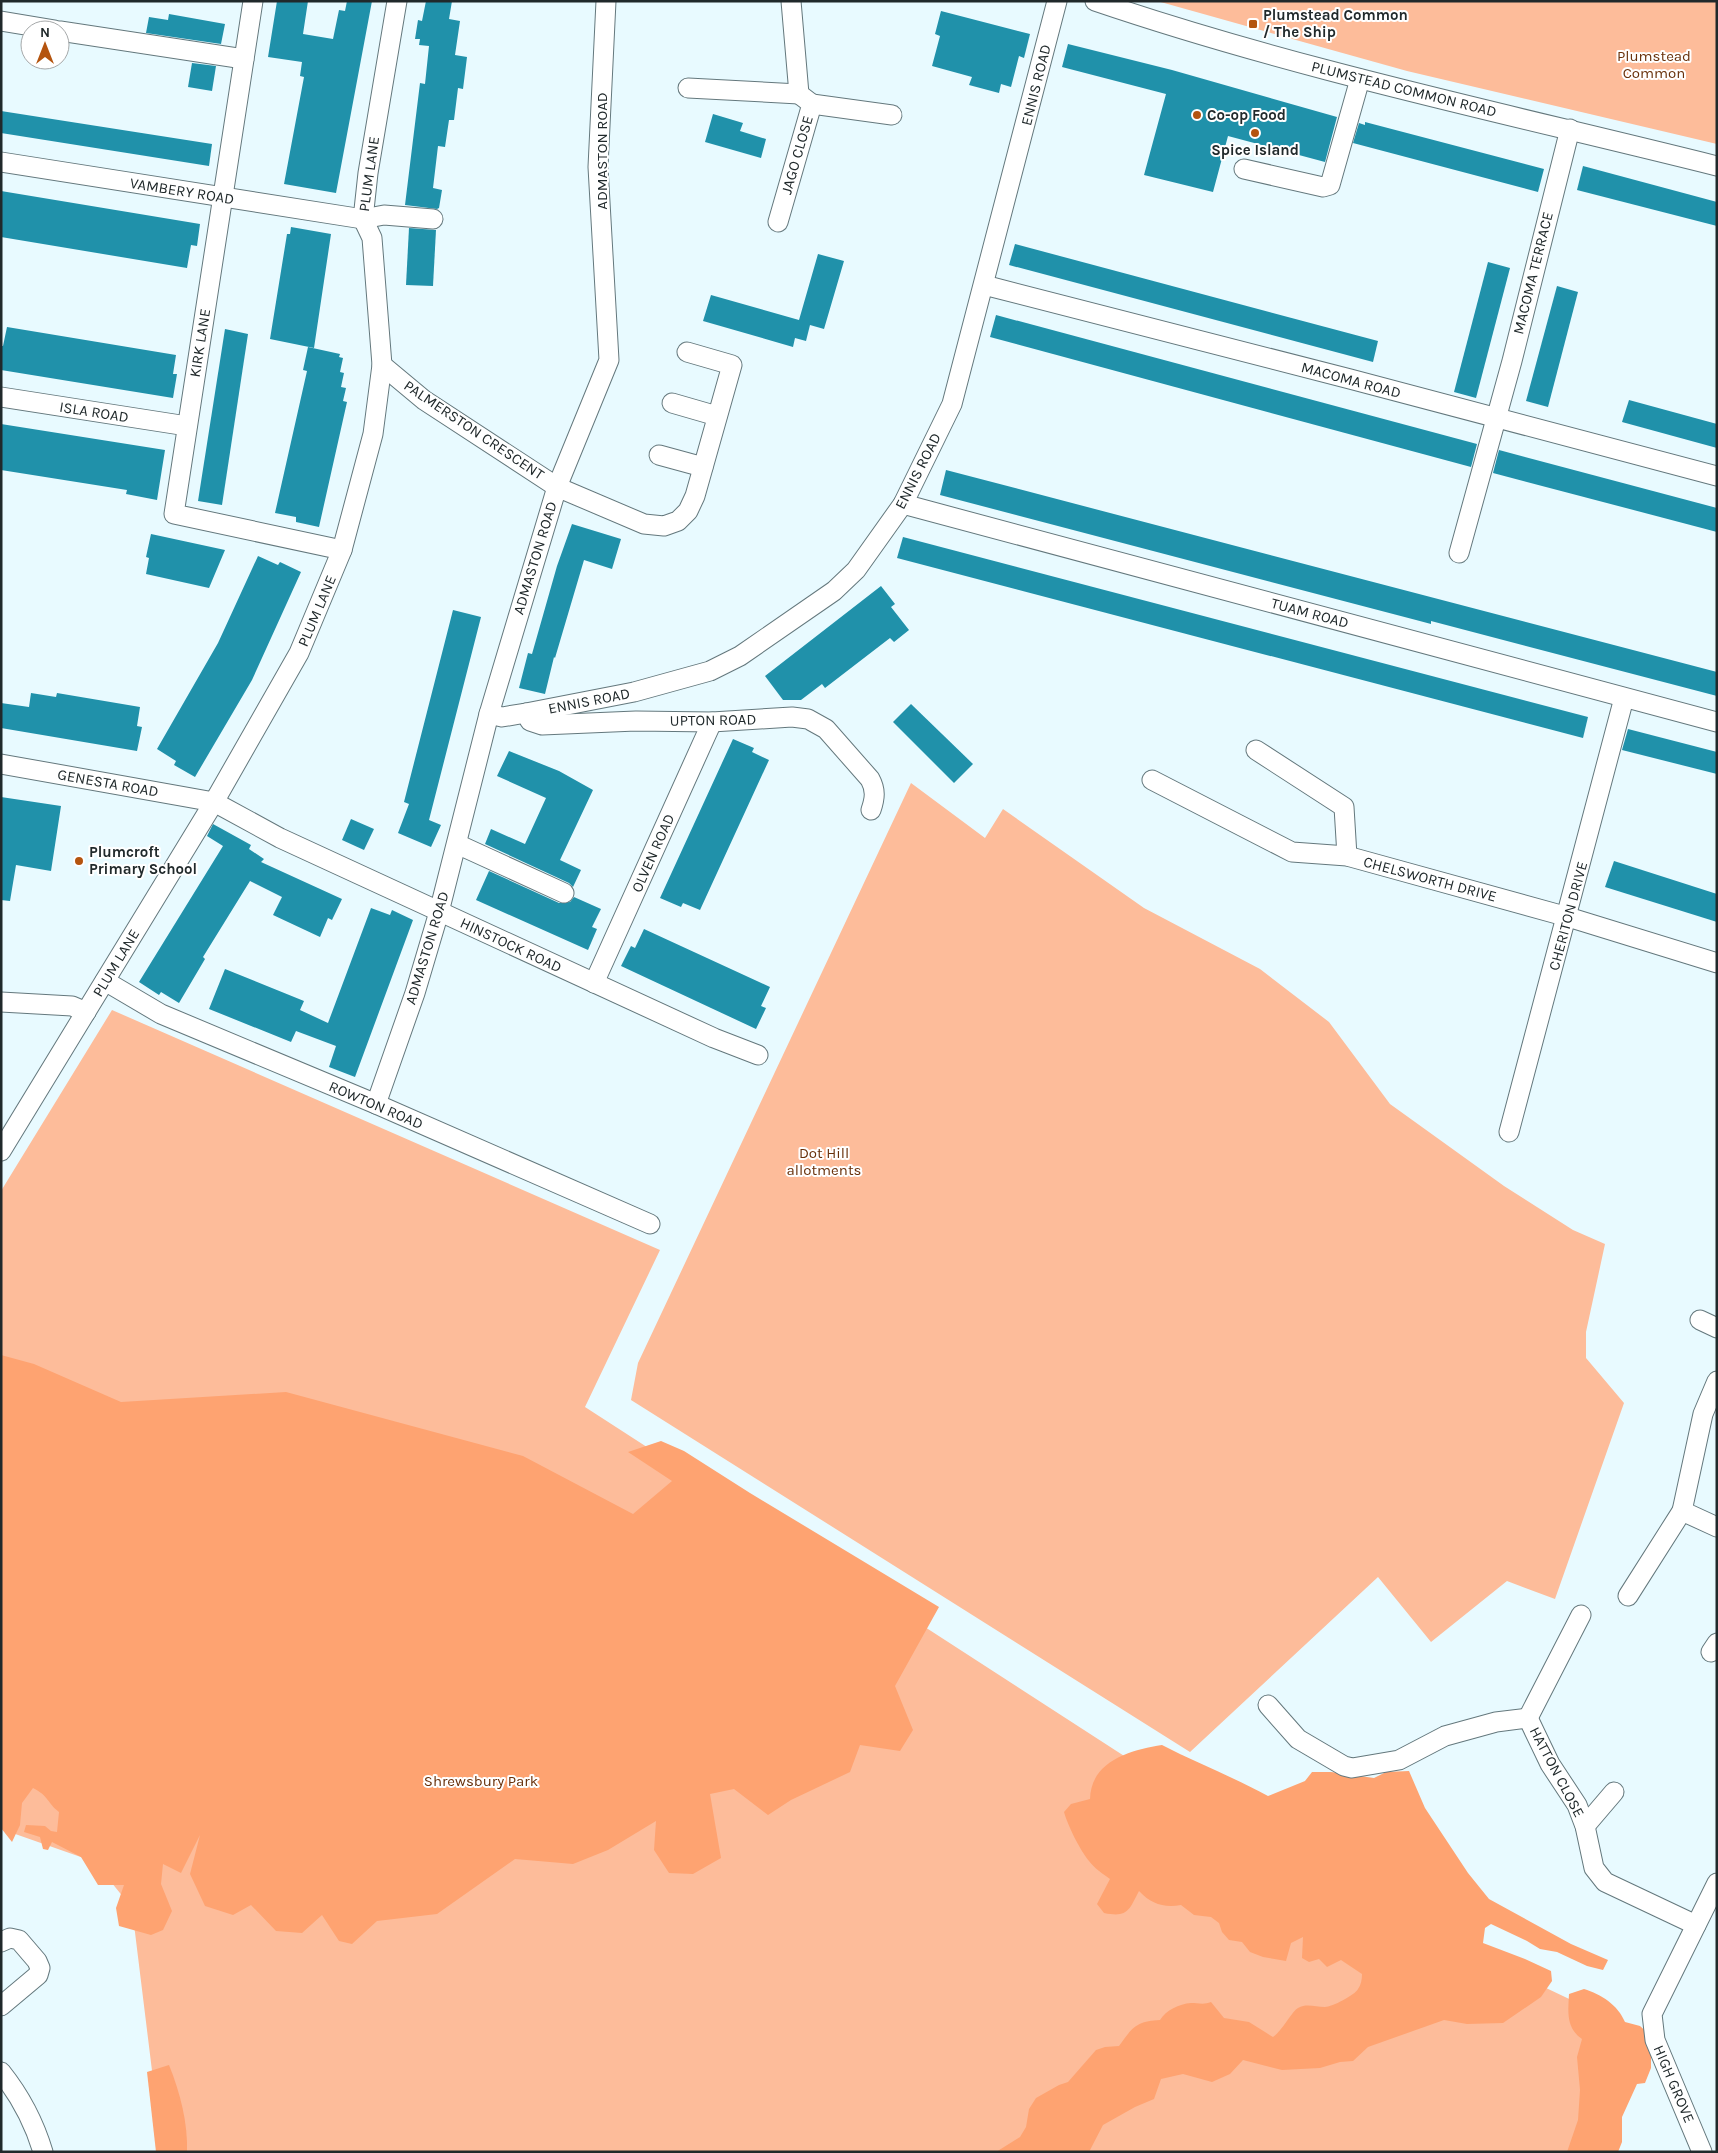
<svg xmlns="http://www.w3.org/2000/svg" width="1718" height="2153" font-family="Karla,sans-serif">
<rect width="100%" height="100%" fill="#e8faff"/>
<g fill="#fdbc9a">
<polygon points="1157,1 1717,1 1717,144 1407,71"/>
<polygon points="911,783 985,838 1003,809 1144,908 1260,969 1329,1022 1390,1104 1504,1186 1573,1230 1605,1244 1586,1332 1586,1358 1624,1403 1555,1599 1507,1581 1431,1642 1378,1577 1190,1752 631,1400 638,1363"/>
<polygon points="112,1010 660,1250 585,1407 1305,1873 1605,2016 1577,2152 162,2152 132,1908 95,1862 1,1829 1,1191"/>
</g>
<g fill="#fea371">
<path d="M1 1355 34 1364 121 1402 286 1392 523 1456 633 1514 672 1481 628 1452 661 1441 684 1451 750 1493 939 1607 895 1686 913 1730 900 1751 860 1745 850 1772 791 1800 768 1815 734 1789 710 1794 721 1858 693 1874 669 1873 654 1850 656 1821 608 1850 573 1864 515 1859 437 1914 377 1921 352 1944 339 1941 322 1915 302 1933 276 1931 251 1905 233 1915 205 1906 190 1874 200 1835 181 1873 163 1864 161 1884 172 1911 163 1930 151 1935 119 1926 116 1908 124 1885H98L81 1857 52 1842 48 1850 43 1849 40 1837 24 1832 26 1825 45 1826 51 1831 57 1832 59 1812C47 1803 49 1796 33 1788L22 1803 20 1825 12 1842 1 1828Z"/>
<path d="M1162 1745C1197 1763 1233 1777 1268 1796L1305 1781 1312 1772H1331L1374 1778 1386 1772 1409 1771 1425 1808 1468 1873 1489 1899 1571 1944 1608 1960 1603 1970 1587 1966 1557 1952 1540 1949 1527 1941 1491 1924 1485 1928 1483 1943 1525 1959 1551 1971 1552 1981 1541 1997 1503 2023 1467 2024 1444 2020 1368 2047 1353 2061 1340 2062 1320 2068 1282 2070 1243 2060 1230 2074 1212 2082 1183 2074 1161 2079 1154 2099 1135 2107 1103 2125 1089 2152H996L1020 2137 1026 2127 1029 2109 1036 2098 1059 2085 1068 2082 1096 2050 1105 2047 1119 2046C1132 2028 1136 2021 1160 2020 1166 2010 1179 2004 1191 2003 1198 2003 1204 2005 1211 2002L1224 2018 1249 2022 1273 2037C1283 2030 1292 2011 1298 2008 1307 2003 1315 2007 1325 2007 1332 2007 1355 1995 1358 1989 1361 1985 1362 1979 1362 1974L1341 1960 1327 1967 1319 1959 1309 1962 1302 1958 1303 1937 1291 1943 1286 1961 1263 1957 1250 1952 1242 1942 1229 1940 1222 1932 1219 1923 1211 1917 1194 1915 1181 1905C1164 1908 1151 1904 1139 1891 1129 1910 1128 1918 1104 1913L1097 1904 1110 1879C1103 1874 1094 1868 1089 1861 1080 1850 1068 1826 1064 1812L1071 1804 1090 1799C1091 1761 1130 1750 1162 1745Z"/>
<path d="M1584 1989C1601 1994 1618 2005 1625 2022L1640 2026 1651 2036V2068L1645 2083 1637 2084 1622 2117V2142L1618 2152H1567L1578 2120 1580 2090 1577 2057 1582 2039C1566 2028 1568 2012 1569 1994Z"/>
<path d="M169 2065C180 2092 188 2123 187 2152H156L147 2072Z"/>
</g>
<g fill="#2091aa">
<polygon points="277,1 308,1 303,34 333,39 339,10 345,11 347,1 372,1 336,193 284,184 304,77 300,76 302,62 268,57"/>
<polygon points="426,1 452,1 449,19 460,21 455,55 467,57 463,89 458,88 454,120 449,120 445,147 438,146 433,188 442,190 439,208 437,209 405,205 420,83 425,84 429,46 419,45 420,39 415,39 418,20 422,21"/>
<polygon points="941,11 1030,34 1024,58 1019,56 1011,87 1001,84 999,93 969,85 972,77 932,66 940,36 935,34"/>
<polygon points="169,14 225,24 221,44 146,33 149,17 168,20"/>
<polygon points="1068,44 1172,70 1337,117 1325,162 1228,136 1213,192 1144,175 1166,94 1062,67"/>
<polygon points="192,63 216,66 212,91 188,87"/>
<polygon points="1,111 212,144 209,166 1,133"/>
<polygon points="713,114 743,123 740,131 766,139 761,158 705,142"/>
<polygon points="1365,122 1544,169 1538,192 1353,143 1359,123 1365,125"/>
<polygon points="1583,166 1717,202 1717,226 1577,190"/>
<polygon points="1,191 200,224 197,246 191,245 187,268 1,237"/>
<polygon points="291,227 331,234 314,348 270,339 287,234 290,234"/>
<polygon points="409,228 436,230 433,286 406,285"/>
<polygon points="1015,244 1378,341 1373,362 1009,265"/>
<polygon points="818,254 844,261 824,329 810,325 806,341 795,338 793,347 703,321 711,295 799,320"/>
<polygon points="1488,262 1510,268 1476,398 1454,392"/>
<polygon points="1557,286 1578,292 1548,407 1526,401"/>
<polygon points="996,315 1477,444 1471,467 990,337"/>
<polygon points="7,327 176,355 173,374 177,374 173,398 1,370 1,346 3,346"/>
<polygon points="225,329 248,334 222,505 198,501"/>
<polygon points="308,347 340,354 339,357 343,358 340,372 344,373 341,387 346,388 343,401 347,402 319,527 296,522 296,517 275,513 307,371 303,370"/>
<polygon points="1629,400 1717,424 1717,448 1622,422"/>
<polygon points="1,424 165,450 157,500 126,494 127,490 1,470"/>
<polygon points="1499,450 1717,508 1717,532 1493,473"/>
<polygon points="946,470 1717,672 1717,696 1431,621 1431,624 1416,620 940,495"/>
<polygon points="572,524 621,539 612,569 584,560 555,658 554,657 545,694 519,688 528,653 532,654 557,566"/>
<polygon points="151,534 225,550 209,588 146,574 149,558 146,557"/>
<polygon points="903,537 1588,717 1583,738 897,558"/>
<polygon points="258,556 278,565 280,562 301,572 252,680 195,777 174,765 176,761 157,749 218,643"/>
<polygon points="881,586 895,604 891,607 909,630 894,642 890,638 825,688 822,684 801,700 783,700 765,676"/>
<polygon points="453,610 481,617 429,820 441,825 431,847 398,833 409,804 404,802"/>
<polygon points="31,693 56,697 57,693 140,707 137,726 142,727 137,751 1,728 1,703 29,707"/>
<polygon points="911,704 973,764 954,783 893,722"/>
<polygon points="1628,729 1717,752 1717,774 1622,750"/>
<polygon points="733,739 754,748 752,752 769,760 700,910 683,903 681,907 660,898"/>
<polygon points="509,751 559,771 593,790 560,860 581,870 573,887 569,883 485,844 491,829 525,844 546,798 497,776"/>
<polygon points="1,797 61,806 51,871 16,865 10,901 1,900"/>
<polygon points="351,819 374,829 364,850 342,840"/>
<polygon points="213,824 251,845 249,849 264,859 261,862 342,899 332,920 328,918 320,937 273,915 282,897 250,881 203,957 205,959 179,1003 161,992 159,995 139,982 223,846 207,836"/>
<polygon points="1614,861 1717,894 1717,922 1605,887"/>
<polygon points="489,871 559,903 570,902 574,897 601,909 592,927 597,929 588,950 476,900"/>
<polygon points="371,908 390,915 392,910 413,920 355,1077 329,1067 336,1046 296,1031 291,1042 209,1009 225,969 304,1001 300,1010 328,1023"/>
<polygon points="644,929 770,987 761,1006 766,1008 756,1029 621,966 631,946 635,948"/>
</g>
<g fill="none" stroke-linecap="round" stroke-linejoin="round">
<defs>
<g id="minor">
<polyline points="253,1 174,514 342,550"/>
<path d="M1095 1C1298 70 1509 114 1717 166"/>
<polyline points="1,21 55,30"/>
<polyline points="60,31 244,59"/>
<polyline points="688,88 799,94"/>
<polyline points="812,104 892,115"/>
<polyline points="1,162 363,219 384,215 433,219"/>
<polyline points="1244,169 1323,187 1330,185 1360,79"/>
<polyline points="778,222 812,104 799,94 791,1"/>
<polyline points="984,285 1350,379 1717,476"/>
<polyline points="382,365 424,400 557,487 644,524 664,526 678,521 688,511 695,496 732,365 687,352"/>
<polyline points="1,397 187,426"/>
<polyline points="672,403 717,416"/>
<polyline points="659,455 703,467"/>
<polyline points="903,504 1717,722"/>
<polyline points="1459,553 1512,361 1570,129"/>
<path d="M526 713 530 721 542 725 636 721 712 722 792 717 808 719 826 729 870 779C876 790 875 798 871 810"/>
<polyline points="489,714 502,717 526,713 634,692 710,671 740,656 834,591 856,570 903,504 952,404 1057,1"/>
<polyline points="1256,750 1344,807 1347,856"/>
<polyline points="1,764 214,802 280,838 714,1038 758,1055"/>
<polyline points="1152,780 1292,852 1347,856 1568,917 1717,963"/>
<polyline points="457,844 564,893"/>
<polyline points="105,981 161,1014 376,1104 650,1224"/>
<polyline points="594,983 712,722"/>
<polyline points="1,1002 72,1006 86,1012"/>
<polyline points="376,1104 415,993 439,912 489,714 557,487 609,360 598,167 606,1"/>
<polyline points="1509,1132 1624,698"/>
<polyline points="1,1151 214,802 299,653 342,550 373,434 382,365 372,238 363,219 368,173 397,1"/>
<polyline points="1700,1320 1717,1328"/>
<polyline points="1717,1381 1703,1414 1682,1511 1717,1527"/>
<polyline points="1628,1596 1682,1511"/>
<polyline points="1711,1652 1717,1643"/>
<polyline points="1268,1705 1298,1739 1344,1766 1352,1768 1399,1760 1445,1736 1496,1722 1528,1718 1550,1764 1577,1805 1585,1826 1594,1868 1605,1882 1696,1925"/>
<polyline points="1528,1718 1581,1615"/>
<polyline points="1585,1826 1614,1792"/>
<polyline points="1,1942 10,1938 19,1940 37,1961 40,1968 38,1975 1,2006"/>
<path d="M1 2072C21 2097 34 2122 43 2152"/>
<polyline points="1702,2152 1655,2040 1652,2014 1717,1883"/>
</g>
</defs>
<use href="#minor" stroke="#64787d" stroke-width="21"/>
<use href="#minor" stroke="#fff" stroke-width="19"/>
</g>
<g fill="#b4540f" stroke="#fff" stroke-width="2">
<rect x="1248" y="19" width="10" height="10" rx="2.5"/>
<circle cx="1197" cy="115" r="5"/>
<circle cx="1255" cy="133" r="5"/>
<circle cx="79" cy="861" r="5"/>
</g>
<g text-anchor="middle" stroke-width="4" stroke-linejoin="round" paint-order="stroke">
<g font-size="15" font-weight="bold" fill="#20292b" stroke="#fff" text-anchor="start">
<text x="1263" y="20">Plumstead Common<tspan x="1263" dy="17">/ The Ship</tspan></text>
<text x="1207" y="120">Co-op Food</text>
<text x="1255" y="155" text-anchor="middle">Spice Island</text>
<text x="89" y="857">Plumcroft<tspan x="89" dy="17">Primary School</tspan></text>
</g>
<g font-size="15" fill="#68300a" stroke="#fff">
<text x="1654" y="61">Plumstead<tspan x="1654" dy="17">Common</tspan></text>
<text x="824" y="1158">Dot Hill<tspan x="824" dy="17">allotments</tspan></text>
<text x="481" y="1786">Shrewsbury Park</text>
</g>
<g font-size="15" fill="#20292b" stroke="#fff">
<text transform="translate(1036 85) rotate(-76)" y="5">ENNIS ROAD</text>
<text transform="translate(1404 89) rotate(14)" y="5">PLUMSTEAD COMMON ROAD</text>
<text transform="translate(602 151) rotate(-90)" y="5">ADMASTON ROAD</text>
<text transform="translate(797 155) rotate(-74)" y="5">JAGO CLOSE</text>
<text transform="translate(369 174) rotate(-82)" y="5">PLUM LANE</text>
<text transform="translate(182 191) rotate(9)" y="5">VAMBERY ROAD</text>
<text transform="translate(1533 273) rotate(-76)" y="5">MACOMA TERRACE</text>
<text transform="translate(200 343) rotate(-81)" y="5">KIRK LANE</text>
<text transform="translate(1351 380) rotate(15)" y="5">MACOMA ROAD</text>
<text transform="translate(94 412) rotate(9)" y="5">ISLA ROAD</text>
<text transform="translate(474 430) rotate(34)" y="5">PALMERSTON CRESCENT</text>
<text transform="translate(918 471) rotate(-63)" y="5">ENNIS ROAD</text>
<text transform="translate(535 558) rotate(-73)" y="5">ADMASTON ROAD</text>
<text transform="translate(317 611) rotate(-67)" y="5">PLUM LANE</text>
<text transform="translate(1310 613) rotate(15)" y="5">TUAM ROAD</text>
<text transform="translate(589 701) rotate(-11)" y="5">ENNIS ROAD</text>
<text transform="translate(713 720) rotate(-1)" y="5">UPTON ROAD</text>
<text transform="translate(108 783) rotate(10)" y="5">GENESTA ROAD</text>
<text transform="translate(653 853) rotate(-66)" y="5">OLVEN ROAD</text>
<text transform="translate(1430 879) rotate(15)" y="5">CHELSWORTH DRIVE</text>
<text transform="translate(1568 916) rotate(-75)" y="5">CHERITON DRIVE</text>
<text transform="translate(511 945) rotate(25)" y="5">HINSTOCK ROAD</text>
<text transform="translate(427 948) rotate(-73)" y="5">ADMASTON ROAD</text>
<text transform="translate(116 963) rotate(-59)" y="5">PLUM LANE</text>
<text transform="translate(376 1105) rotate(23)" y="5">ROWTON ROAD</text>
<text transform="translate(1557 1772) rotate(62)" y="5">HATTON CLOSE</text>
<text transform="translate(1674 2084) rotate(67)" y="5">HIGH GROVE</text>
</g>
</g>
<rect width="1718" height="2153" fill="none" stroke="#20292b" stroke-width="5"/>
<g transform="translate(45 45)"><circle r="24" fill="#ffffff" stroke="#a6a9aa"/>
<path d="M0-4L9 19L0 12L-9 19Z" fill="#b4540f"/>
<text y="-8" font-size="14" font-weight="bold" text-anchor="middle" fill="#20292b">N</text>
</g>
</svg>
